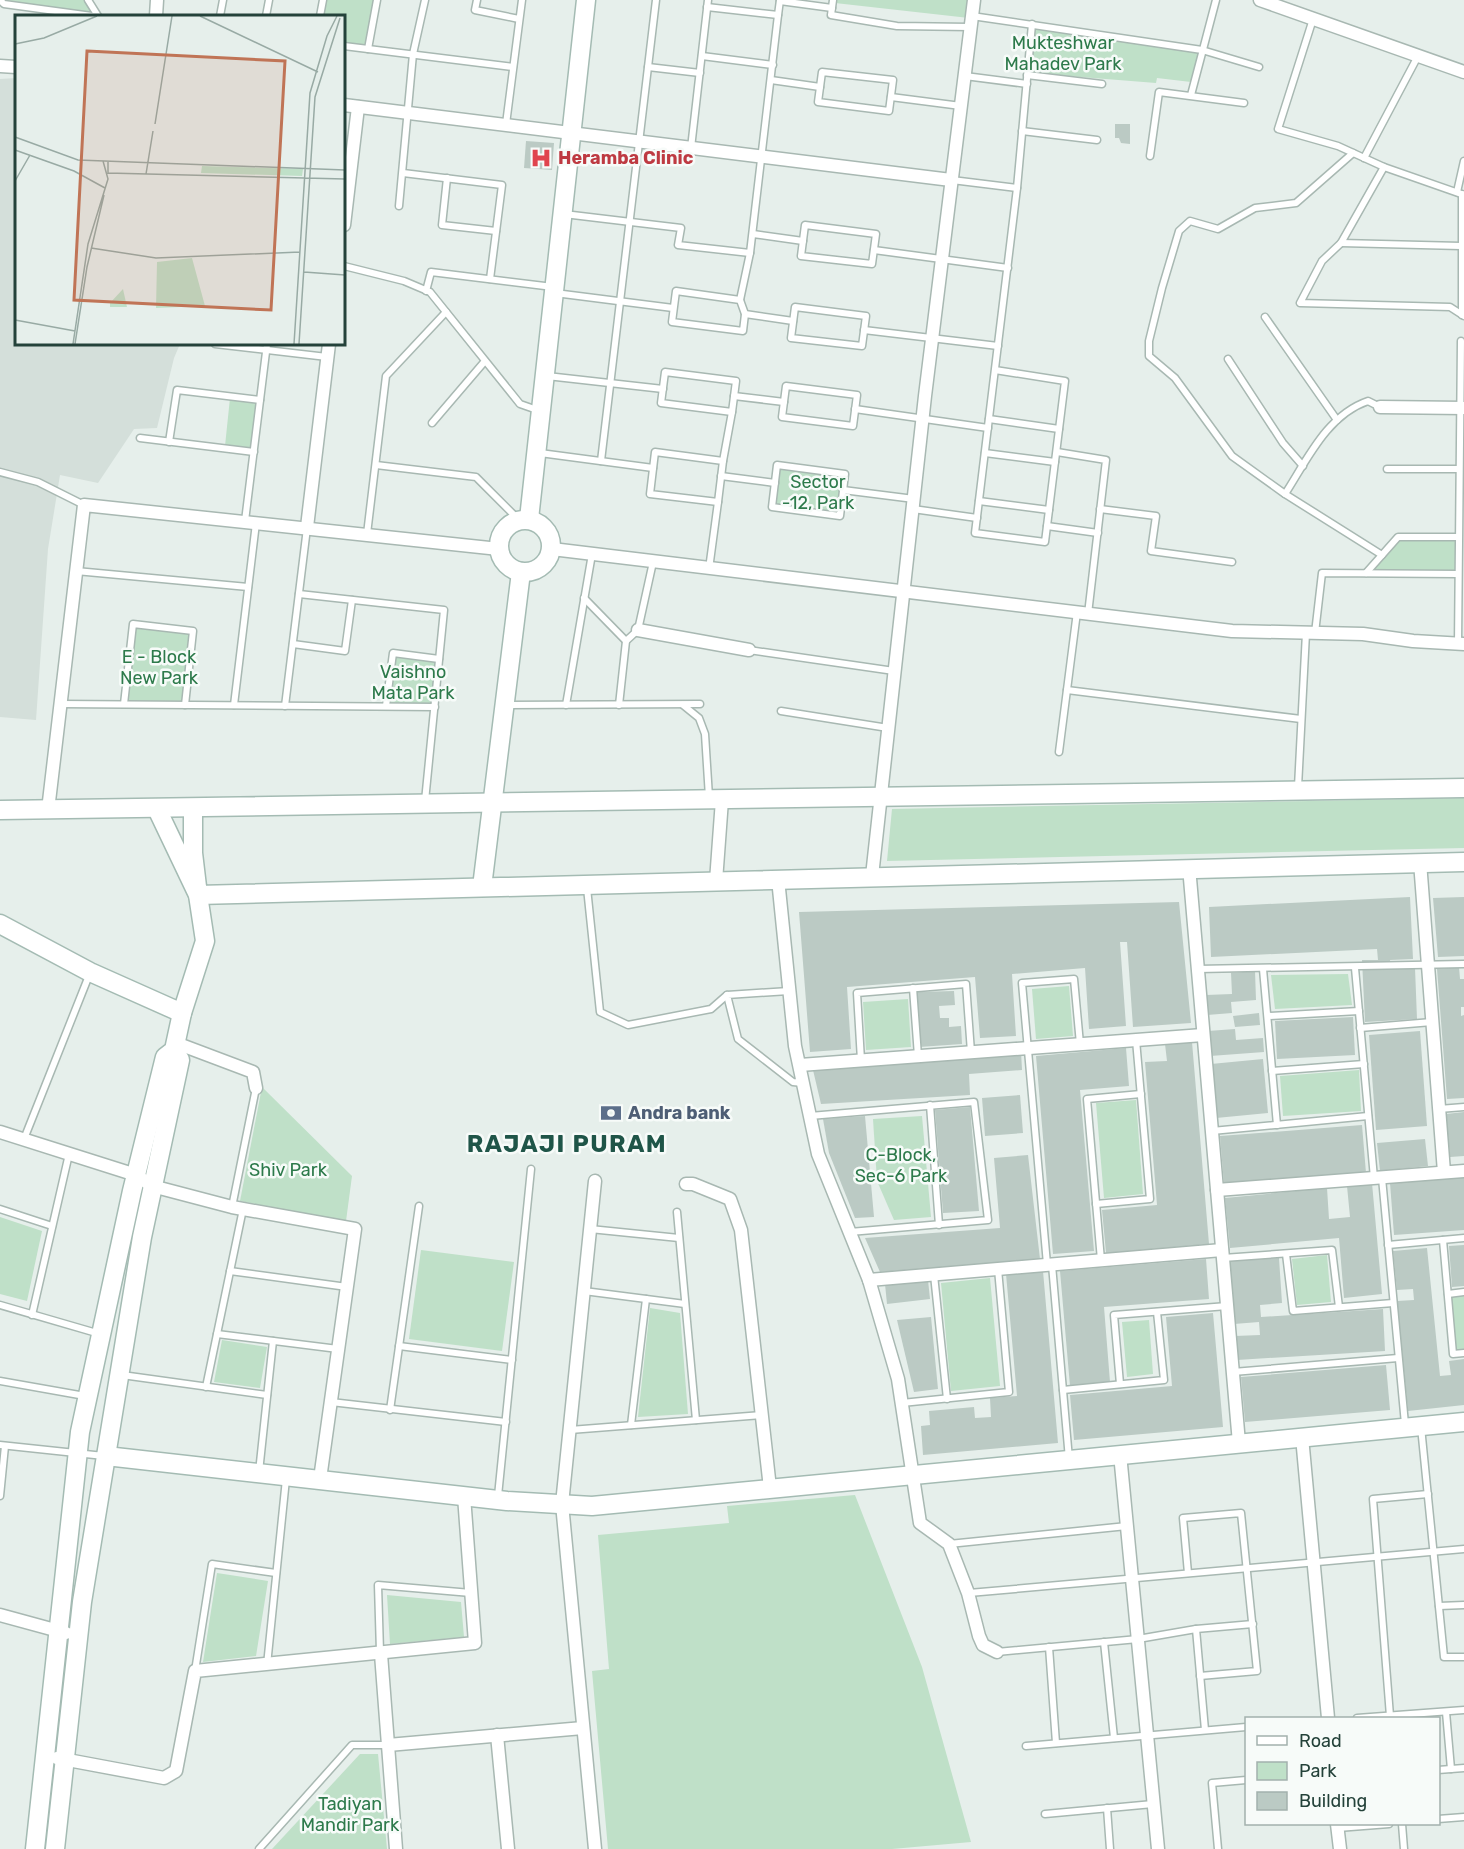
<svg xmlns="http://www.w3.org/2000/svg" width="1464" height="1849" font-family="Rubik,sans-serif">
<rect width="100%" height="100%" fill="#e6efeb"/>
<polygon fill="#d4dfda" points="16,78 16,344 180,344 174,358 157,428 134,429 98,483 60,475 48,549 36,720 0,717 0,79"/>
<g fill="#bfe0c8">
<polygon points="2,0 87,0 97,16 4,3"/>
<polygon points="325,0 376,0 366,47 344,44 344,16 322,16"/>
<polygon points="835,0 971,0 969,18 835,3"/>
<polygon points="1034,27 1200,51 1191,82 1157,78 1156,83 1030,73"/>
<polygon points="230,398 258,401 251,450 225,446"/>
<polygon points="778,467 844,475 839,514 773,506"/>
<polygon points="1399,538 1458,538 1457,573 1369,572"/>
<polygon points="135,627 191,633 184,703 126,702"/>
<polygon points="395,656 438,661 433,704 388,704"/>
<polygon points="1464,798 1464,848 887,861 892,809"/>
<polygon points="1348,974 1352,1005 1275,1009 1271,975"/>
<polygon points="1069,986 1073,1036 1036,1039 1032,989"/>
<polygon points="908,999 911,1047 866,1050 863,1002"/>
<polygon points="1359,1070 1361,1111 1283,1116 1280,1076"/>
<polygon points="262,1087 352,1176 346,1221 240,1201"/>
<polygon points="1136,1100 1143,1194 1104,1198 1096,1103"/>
<polygon points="922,1116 931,1217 894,1220 877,1181 873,1119"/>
<polygon points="0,1217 42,1231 27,1301 0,1294"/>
<polygon points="421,1250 514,1262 502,1351 409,1339"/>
<polygon points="1327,1255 1331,1302 1297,1305 1292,1259"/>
<polygon points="990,1278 1000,1386 951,1391 941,1283"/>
<polygon points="1464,1294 1464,1351 1454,1352 1449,1296"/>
<polygon points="650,1308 680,1313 688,1414 638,1417"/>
<polygon points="1149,1320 1153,1374 1127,1377 1122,1322"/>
<polygon points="222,1340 267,1347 260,1388 214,1382"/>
<polygon points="855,1495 922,1667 971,1842 892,1849 608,1849 592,1671 609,1669 598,1535 729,1523 727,1506"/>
<polygon points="217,1573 268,1581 256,1656 203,1662"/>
<polygon points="387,1595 461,1602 464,1637 390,1644"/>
<polygon points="360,1754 378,1754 387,1849 272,1849"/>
</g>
<g fill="#bbcac4">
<polygon points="1115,124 1130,124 1130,144 1121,143 1119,138 1115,138"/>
<polygon points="526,141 554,143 552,170 524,168"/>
<polygon points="1410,897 1413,959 1390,960 1391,969 1415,968 1417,1019 1365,1022 1362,960 1378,960 1377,949 1211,957 1209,907"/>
<polygon points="1464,897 1464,956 1438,957 1433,898"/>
<polygon points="1179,902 1191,1023 1133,1027 1127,942 1120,942 1126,1026 1089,1029 1085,968 1012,974 1016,1036 980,1038 975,977 847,987 851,1049 810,1052 799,912"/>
<polygon points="1459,967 1460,979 1464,979 1464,1007 1461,1007 1461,1016 1464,1015 1464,1098 1447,1099 1437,969"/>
<polygon points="1255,971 1256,1000 1231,1002 1232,1013 1207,1015 1206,995 1232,994 1231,973"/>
<polygon points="954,991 955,1005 939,1006 940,1018 949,1018 949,1027 961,1026 962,1044 919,1047 917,992"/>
<polygon points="1259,1013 1260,1025 1235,1027 1233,1016"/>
<polygon points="1353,1017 1355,1055 1277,1059 1275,1021"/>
<polygon points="1235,1029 1236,1040 1263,1038 1264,1052 1210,1056 1208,1031"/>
<polygon points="1420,1031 1427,1126 1376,1130 1369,1035"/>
<polygon points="1192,1042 1209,1244 1106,1253 1102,1210 1157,1205 1145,1062 1167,1061 1165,1044"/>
<polygon points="1126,1048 1129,1086 1080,1090 1094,1251 1053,1254 1036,1056"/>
<polygon points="1021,1051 1022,1070 969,1074 970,1095 821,1104 813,1070"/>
<polygon points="1263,1059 1268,1113 1216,1118 1211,1064"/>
<polygon points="1020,1095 1023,1133 985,1136 982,1098"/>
<polygon points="970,1107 979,1211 943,1213 935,1110"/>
<polygon points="1464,1112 1464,1156 1450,1157 1446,1114"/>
<polygon points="865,1116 874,1217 855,1218 829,1153 823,1119"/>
<polygon points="1362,1125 1366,1173 1224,1184 1220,1136"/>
<polygon points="1425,1139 1428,1166 1380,1171 1377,1143"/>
<polygon points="1028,1155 1040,1259 880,1272 865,1238 1000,1228 994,1158"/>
<polygon points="1464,1177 1464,1230 1394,1235 1390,1183"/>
<polygon points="1372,1183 1382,1294 1344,1298 1339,1238 1230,1248 1225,1198 1327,1188 1329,1219 1350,1217 1347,1186"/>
<polygon points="1464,1245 1464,1286 1452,1287 1449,1246"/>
<polygon points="1427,1248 1440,1376 1451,1375 1449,1361 1464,1359 1464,1405 1408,1411 1397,1301 1414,1300 1413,1289 1397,1290 1393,1251"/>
<polygon points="1279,1258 1282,1303 1260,1305 1261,1317 1383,1309 1385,1351 1237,1360 1235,1336 1260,1335 1259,1322 1234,1324 1230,1261"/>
<polygon points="1206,1259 1209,1299 1104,1307 1110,1382 1070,1386 1060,1271"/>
<polygon points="1043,1271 1058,1443 923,1455 921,1426 930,1425 929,1411 974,1407 975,1418 991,1417 990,1398 1017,1396 1006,1274"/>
<polygon points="928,1280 930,1299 887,1304 885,1284"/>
<polygon points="1213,1313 1223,1427 1074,1440 1070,1395 1172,1386 1166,1317"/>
<polygon points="931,1317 938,1389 914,1392 897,1320"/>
<polygon points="1386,1365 1390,1410 1245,1422 1241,1377"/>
</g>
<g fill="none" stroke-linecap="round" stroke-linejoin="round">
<defs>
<g id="lane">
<polyline points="0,0 4,4 92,16"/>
<polyline points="88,0 98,16"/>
<polyline points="477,0 475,10 519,19"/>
<polyline points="833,0 831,15 897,26 970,27"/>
<polyline points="780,1 832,8"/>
<polyline points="707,7 778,15 780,0"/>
<polyline points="220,16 223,0"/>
<polyline points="266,16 269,0"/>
<polyline points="320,16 323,0"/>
<polyline points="972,16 1202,50 1259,67"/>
<polyline points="1313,19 1278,129 1338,146 1384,167 1464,195"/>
<polyline points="344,46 513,67"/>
<polyline points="368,49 377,0"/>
<polyline points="702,56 773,65"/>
<polyline points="648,67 700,73"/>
<polygon points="822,72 893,80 889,111 818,102"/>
<polyline points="1027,75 1102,84"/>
<polyline points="965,76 1027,84"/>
<polyline points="771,80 820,87"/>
<polyline points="1191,95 1216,0"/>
<polyline points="891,97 961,106"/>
<polyline points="506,124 522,0"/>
<polyline points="1022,131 1097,140"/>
<polyline points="691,148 708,0"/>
<polyline points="1353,153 1296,203 1255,208 1218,229 1190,221 1179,231 1162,288 1149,341 1149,356 1175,378 1232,456 1285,494 1382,555"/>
<polyline points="1150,156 1159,92 1244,103"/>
<polyline points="1364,158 1418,56"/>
<polyline points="1384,167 1341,243 1322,261 1300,303 1450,307 1464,316"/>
<polyline points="403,173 502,185 490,279"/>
<polyline points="447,178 442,225 496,231"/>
<polyline points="952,180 1017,188"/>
<polyline points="1457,192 1464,161"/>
<polyline points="399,206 413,54 425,0"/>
<polyline points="564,214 681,228 678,245 750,253 778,15"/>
<polygon points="805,225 876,234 872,264 801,256"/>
<polyline points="753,234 803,241"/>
<polyline points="1341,243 1461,246"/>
<polyline points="874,250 1008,268"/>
<polyline points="344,266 404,281 430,292 520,404 540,411"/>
<polyline points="426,291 431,272 553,287"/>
<polygon points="676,291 740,300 745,314 743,331 672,322"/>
<polyline points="555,293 673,308"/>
<polyline points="740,300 750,253"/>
<polygon points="795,307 866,316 862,346 791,338"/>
<polyline points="745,314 793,321"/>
<polyline points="1462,315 1462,194"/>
<polyline points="1265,317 1337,420"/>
<polyline points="864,330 998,346"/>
<polyline points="215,344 327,357"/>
<polyline points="1228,359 1283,443 1303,466"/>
<polyline points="995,370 1065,381 1045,542 975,533 1017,188 1032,24"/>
<polygon points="665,372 736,381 732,412 661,403"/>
<polyline points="547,376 663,389"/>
<polygon points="786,386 857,395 853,426 782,417"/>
<polyline points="734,396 784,402"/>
<polyline points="855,409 988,428"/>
<polyline points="989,419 1059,429"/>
<polyline points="432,423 485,361"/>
<polyline points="140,438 254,452"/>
<polyline points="169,442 177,390 260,400"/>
<polygon points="655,452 723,461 718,502 650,494"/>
<polyline points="1057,452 1106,460 1088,614"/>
<polyline points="540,453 653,468"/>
<polyline points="985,453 1055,462"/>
<polyline points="601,461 656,0"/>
<polyline points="723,461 732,412"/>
<polyline points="376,465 476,477 519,520"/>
<polygon points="777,465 845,474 840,516 772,507"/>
<polyline points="1387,469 1459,469"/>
<polyline points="0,472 38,482 84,505"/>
<polyline points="721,476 775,483"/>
<polyline points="843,490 914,499"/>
<path d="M1285 494C1307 460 1327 415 1368 401L1380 407"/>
<polyline points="979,501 1049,510"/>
<polyline points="913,509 977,518"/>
<polyline points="1100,509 1156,516 1151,551 1232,562"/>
<polyline points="245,521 267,344"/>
<polyline points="1047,526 1098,533"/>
<polyline points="367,534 386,376 446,312"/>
<polyline points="709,569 718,502"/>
<polyline points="76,571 248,587"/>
<polyline points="1366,573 1398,537 1458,537"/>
<polyline points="299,594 444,610 425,801"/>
<polyline points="584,598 626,641"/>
<polyline points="1315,633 1322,573 1458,574"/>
<polyline points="293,644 345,651 352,600"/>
<polyline points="1458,644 1461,341"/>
<polyline points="749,650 894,671"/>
<polyline points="1067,690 1301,719"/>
<polyline points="61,704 435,707"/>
<polyline points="124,704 133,624 193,631 185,705"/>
<polyline points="234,705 256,523"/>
<polyline points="505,705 700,704"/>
<polyline points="566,705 592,554"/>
<polyline points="619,705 626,641 638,630 653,562"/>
<polyline points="683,705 699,718 705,734 709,797"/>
<polyline points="285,706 307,528"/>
<polyline points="386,706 393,653 439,659"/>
<polyline points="781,711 888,728"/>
<polyline points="1059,752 1077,612"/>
<polyline points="1298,787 1306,633"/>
<polyline points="587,888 600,1012 628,1025 711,1009 727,995"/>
<polyline points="1355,968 1374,1178"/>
<polyline points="1198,969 1464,964"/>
<polyline points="1263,969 1277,1125"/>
<polyline points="913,988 918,1056"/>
<polyline points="789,991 727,995 738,1039 793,1082 803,1083"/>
<polyline points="1268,1016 1359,1011"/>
<polyline points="1360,1028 1432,1022"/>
<polyline points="861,1060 857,993 966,984 971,1052"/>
<polyline points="1272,1071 1364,1064"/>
<polyline points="930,1105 939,1225"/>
<polyline points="1439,1109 1464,1107"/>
<polyline points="810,1116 974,1102 988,1220 850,1232"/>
<polyline points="1212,1131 1368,1116"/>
<polyline points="24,1139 90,973"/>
<polyline points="1382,1178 1405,1424"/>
<polyline points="1096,1204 1150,1199 1136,1040"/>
<polyline points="232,1207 256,1088"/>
<polyline points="0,1209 52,1226"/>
<polyline points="677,1212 696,1420"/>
<polyline points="590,1229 679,1238"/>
<polyline points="1443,1240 1453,1354 1464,1353"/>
<polyline points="1388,1245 1464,1238"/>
<polyline points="1286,1254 1293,1311 1393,1303"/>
<polyline points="1223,1258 1332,1250 1339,1307"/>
<polyline points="1101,1260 1087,1099 1141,1094"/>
<polyline points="1047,1264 1022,983 1074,979 1080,1044"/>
<polyline points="1052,1265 1069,1459"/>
<polyline points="230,1271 347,1287"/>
<polyline points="934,1275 947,1399"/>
<polyline points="584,1291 685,1304"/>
<polyline points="1448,1294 1464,1292"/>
<polyline points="0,1305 100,1334"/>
<polyline points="32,1315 69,1154"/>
<polyline points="217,1334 338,1349"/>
<polyline points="399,1346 512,1360"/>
<polyline points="1233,1372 1398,1358"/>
<polyline points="122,1375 267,1395"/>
<polyline points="0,1381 85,1396"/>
<polyline points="1120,1384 1114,1315 1227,1306"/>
<polyline points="206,1387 243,1209"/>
<polyline points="1063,1390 1164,1380 1157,1312"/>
<polyline points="331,1402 506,1422"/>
<polyline points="902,1403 1009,1392 998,1269"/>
<polyline points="390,1410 419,1206"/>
<polyline points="631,1425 646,1299"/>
<polyline points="1421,1427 1444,1657 1464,1657"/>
<polyline points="570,1430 762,1415"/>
<polyline points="0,1445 104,1456"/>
<polyline points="259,1472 273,1341"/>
<polyline points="0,1496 5,1446"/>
<polyline points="498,1496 531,1169"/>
<polyline points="949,1544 1127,1526"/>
<polyline points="1188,1573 1183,1518 1241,1513 1257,1671 1200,1676"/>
<polyline points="969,1593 1464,1549"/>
<polyline points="1439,1606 1464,1605"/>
<polyline points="1104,1642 1114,1738"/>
<polyline points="1049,1647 1056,1743"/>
<polyline points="380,1652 378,1585 471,1593"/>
<polyline points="997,1652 1138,1639 1196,1629"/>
<polyline points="267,1665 286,1479"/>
<polyline points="195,1671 212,1564 276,1573"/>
<polyline points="1446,1712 1451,1769"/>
<polyline points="1390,1716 1373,1499 1428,1494"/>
<polyline points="1357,1718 1464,1710"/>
<polyline points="1205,1730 1196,1629 1253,1624"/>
<polyline points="1026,1746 1246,1727"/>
<polyline points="1438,1770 1464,1768"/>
<polyline points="1107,1808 1110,1849"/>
<polyline points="1045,1814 1153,1804"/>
<polyline points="1438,1819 1464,1817"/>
<polyline points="1402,1824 1404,1849"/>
<polyline points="1338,1828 1389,1824"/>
<polyline points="259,1849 352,1745 388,1745"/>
<polyline points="1218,1849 1212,1783 1246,1780"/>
</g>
<g id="street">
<polyline points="1260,0 1464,72"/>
<polyline points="156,16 157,0"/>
<polyline points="0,66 16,67"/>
<polyline points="344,105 951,180"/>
<polyline points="344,225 358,107"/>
<polyline points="1380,407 1464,408"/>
<polyline points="307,527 329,344"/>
<polyline points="552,549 1232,631 1363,634 1413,641 1464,644"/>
<polyline points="638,630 749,650"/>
<polyline points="48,810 84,505 499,549"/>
<polyline points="1420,862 1444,1172"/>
<polyline points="1189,867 1239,1443"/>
<polyline points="872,876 925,396 974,0"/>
<polyline points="778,879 795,1046 818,1154 869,1280 898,1379 920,1523 949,1544 968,1593 979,1636 983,1645 997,1652"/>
<polyline points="716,881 722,800"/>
<polyline points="176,1043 253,1072 256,1088"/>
<polyline points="800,1065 1203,1035"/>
<polyline points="0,1132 136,1175 152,1186 232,1207 355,1229 320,1479"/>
<polyline points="595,1181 562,1504 595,1849"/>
<polyline points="686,1184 693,1184 730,1199 741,1230 770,1488"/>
<polyline points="1217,1190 1464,1171"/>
<polyline points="869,1280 1222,1250"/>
<polyline points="1302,1437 1328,1718"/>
<polyline points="1120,1454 1158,1849"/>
<polyline points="0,1615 66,1633"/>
<polyline points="381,1654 396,1849"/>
<polyline points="497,1735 508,1849"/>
<polyline points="388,1745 583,1728"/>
<polyline points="57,1758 164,1778 176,1771 195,1671 475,1643 464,1496"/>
<polyline points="1337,1824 1340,1849"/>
</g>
<g id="secondary">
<polyline points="529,519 586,0"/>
<circle cx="525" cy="546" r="26"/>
<polyline points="193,809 193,853 198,895 1464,862"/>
<polyline points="0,810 1464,788"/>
<polyline points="482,887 521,572"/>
<polyline points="0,924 90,972 182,1013"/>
<polyline points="106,1456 507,1501 592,1506 1464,1422"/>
<polyline points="35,1849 80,1432 132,1191 165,1057 174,1050 182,1013 205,941 198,895 157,809"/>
<polyline points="55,1849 82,1602 142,1237 180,1060 174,1050"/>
</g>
</defs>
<use href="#lane" stroke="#a8b8b2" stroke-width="9"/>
<use href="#street" stroke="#a8b8b2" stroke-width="15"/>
<use href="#secondary" stroke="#a4bbb3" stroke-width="21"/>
<use href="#lane" stroke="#fff" stroke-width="6"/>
<use href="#street" stroke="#fff" stroke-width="12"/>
<use href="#secondary" stroke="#fff" stroke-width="18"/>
</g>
<defs>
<symbol id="hospital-bare" viewBox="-9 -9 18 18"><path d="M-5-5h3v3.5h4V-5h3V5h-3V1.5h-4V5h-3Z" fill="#e0444e" stroke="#f7fbf9" stroke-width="2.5" paint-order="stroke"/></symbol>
<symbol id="bank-bare" viewBox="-9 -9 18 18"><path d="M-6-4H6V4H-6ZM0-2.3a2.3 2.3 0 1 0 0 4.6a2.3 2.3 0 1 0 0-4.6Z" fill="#5c6f8a" stroke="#f7fbf9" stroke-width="2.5" paint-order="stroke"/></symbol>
</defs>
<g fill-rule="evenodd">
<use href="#hospital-bare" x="526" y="143" width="30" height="30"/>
<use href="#bank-bare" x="596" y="1098" width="30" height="30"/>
</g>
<g text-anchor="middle" stroke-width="5" stroke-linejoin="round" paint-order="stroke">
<g font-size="18" fill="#2d7a4b" stroke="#f7fbf9">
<text x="1063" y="49">Mukteshwar<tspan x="1063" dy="21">Mahadev Park</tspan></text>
<text x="818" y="488">Sector<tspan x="818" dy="21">-12, Park</tspan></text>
<text x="159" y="663">E - Block<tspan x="159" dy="21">New Park</tspan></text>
<text x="413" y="678">Vaishno<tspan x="413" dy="21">Mata Park</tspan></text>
<text x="901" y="1161">C-Block,<tspan x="901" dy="21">Sec-6 Park</tspan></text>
<text x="288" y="1176">Shiv Park</text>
<text x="350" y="1810">Tadiyan<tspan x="350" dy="21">Mandir Park</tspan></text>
</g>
<g font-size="18" font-weight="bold" fill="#be3a42" stroke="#f7fbf9" text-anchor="start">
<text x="558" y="164">Heramba Clinic</text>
</g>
<g font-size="18" font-weight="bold" fill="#4e5e75" stroke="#f7fbf9" text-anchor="start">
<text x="628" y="1119">Andra bank</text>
</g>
<g font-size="24" font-weight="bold" letter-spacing="1.5" fill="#1f5548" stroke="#f7fbf9">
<text x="567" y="1152">RAJAJI PURAM</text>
</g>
</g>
<g transform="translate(15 15)">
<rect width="330" height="330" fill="#e6efeb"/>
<path d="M187 151 288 154 287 161 186 158ZM177 243 190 291 141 293 142 247ZM108 274 112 292H95V288Z" fill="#bfe0c8"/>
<path fill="none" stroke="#98aaa4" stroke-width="1.5" d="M185 1 303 57M0 29 29 23 82 1M140 109 157 1M0 122 63 145 330 155M0 135 59 156 90 173M93 146V158L330 164M131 159 138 116M0 166 15 140M76 233 141 243 285 237M289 257 330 260M0 305 60 316M58 329 73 229 93 164 88 146M60 329 72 252 89 180M279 329 295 78 312 21 322 1M284 329 300 82 325 3"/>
<path fill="#c07456" fill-opacity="0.15" stroke="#c07456" stroke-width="3" d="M72 36 270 46 256 295 59 285Z"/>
<rect width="330" height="330" fill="none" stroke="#24423a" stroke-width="3"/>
</g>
<rect x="1245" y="1717" width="195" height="108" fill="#f7fbf9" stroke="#a3b1ad" stroke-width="1.5"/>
<rect x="1257" y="1736" width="30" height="9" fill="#ffffff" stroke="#a3b1ad" stroke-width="1.5"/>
<text x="1299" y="1747" font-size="18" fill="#24423a">Road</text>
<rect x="1257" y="1762" width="30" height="18" fill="#bfe0c8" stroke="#a3b1ad" stroke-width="1.5"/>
<text x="1299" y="1777" font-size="18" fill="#24423a">Park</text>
<rect x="1257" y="1792" width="30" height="18" fill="#bbcac4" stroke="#a3b1ad" stroke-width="1.5"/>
<text x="1299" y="1807" font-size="18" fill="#24423a">Building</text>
</svg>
